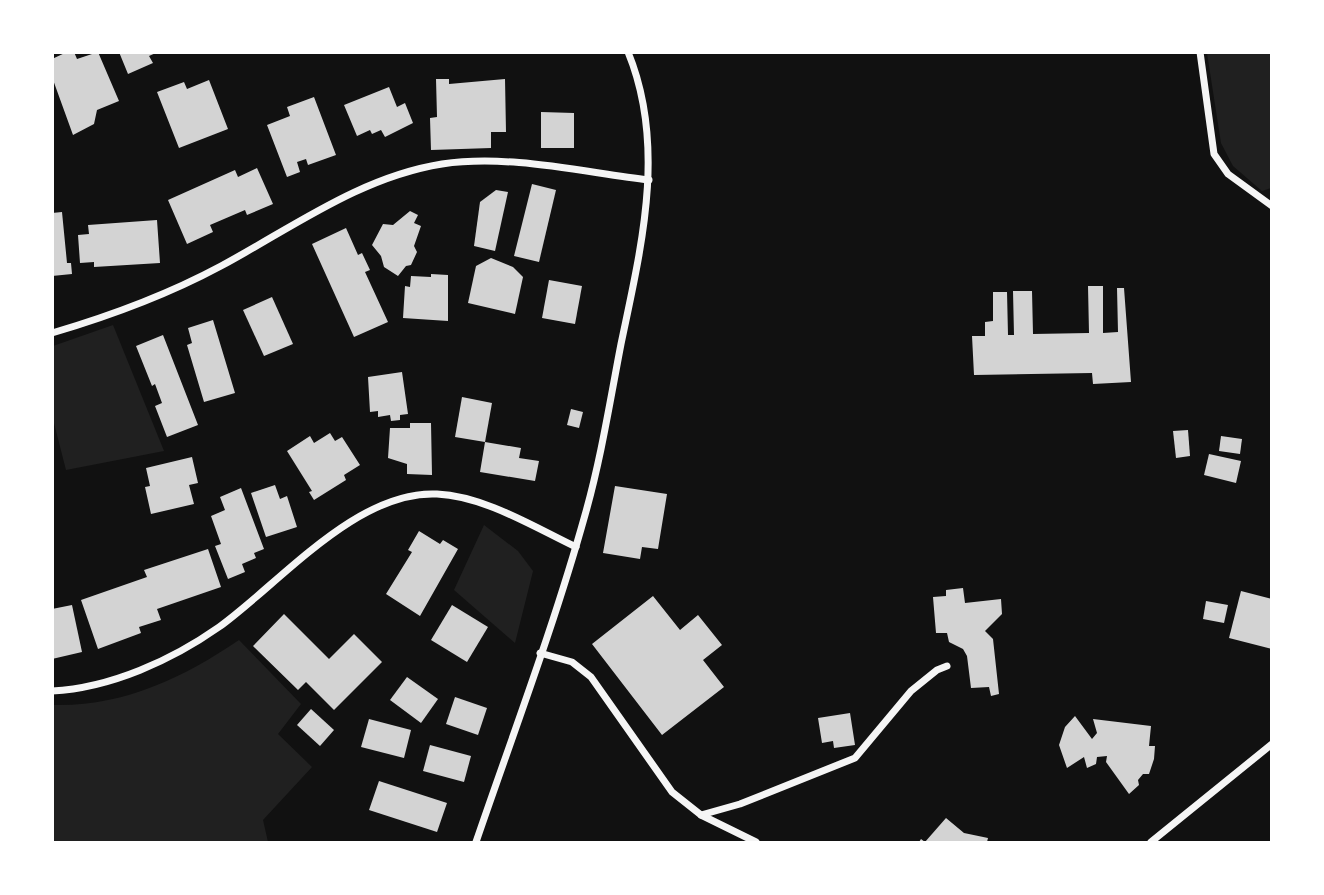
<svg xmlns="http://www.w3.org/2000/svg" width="1324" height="895" font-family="'Work Sans',sans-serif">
<rect width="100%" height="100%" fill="#111"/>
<g fill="#202020">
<polygon points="1207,53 1271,53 1271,188 1262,191 1233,166 1221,143"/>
<polygon points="113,325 164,451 66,470 53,419 53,346"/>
<polygon points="484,525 518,551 533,571 515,643 454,590"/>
<path d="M239 640 301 704 278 734 312 767 263 820 268 842H53V705C122 707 183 678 239 640Z"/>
</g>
<g fill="#d3d3d3">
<polygon points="67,52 74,52 77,59 98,52 119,101 97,110 94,124 73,135 52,77 52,59"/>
<polygon points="119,52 158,52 149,56 153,63 128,74"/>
<polygon points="436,79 449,79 449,84 505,79 506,132 491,132 491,148 431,150 430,118 437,117"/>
<polygon points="209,80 228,129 179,148 157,92 184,82 187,89"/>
<polygon points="389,87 397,107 405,103 413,123 385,137 381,130 372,134 370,130 357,136 344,105"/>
<polygon points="314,97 336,155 308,165 306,159 297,162 300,172 287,177 267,125 290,116 287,107"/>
<polygon points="541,112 574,113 574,148 541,148"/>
<polygon points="257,168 273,204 247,215 245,210 210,225 213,232 187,244 168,200 235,170 238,177"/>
<polygon points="532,184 556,190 539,262 514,256"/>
<polygon points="496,190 508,192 495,251 474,246 480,202"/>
<polygon points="410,211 418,215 414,223 421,226 414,246 417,252 411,265 406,266 398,276 384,267 381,256 372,245 383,224 393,225"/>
<polygon points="62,212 67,263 71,263 72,274 52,276 52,213"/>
<polygon points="157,220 160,263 94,267 94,262 80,263 78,235 89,234 88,225"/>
<polygon points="346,228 358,255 362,253 370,270 365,272 388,322 354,337 312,244"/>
<polygon points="491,258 513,267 523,277 515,314 468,303 476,266"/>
<polygon points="431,274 448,275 448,321 403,318 405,286 410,287 411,276 431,277"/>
<polygon points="549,280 582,286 575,324 542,318"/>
<polygon points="1088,286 1103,286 1103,333 1118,332 1117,288 1124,288 1131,382 1093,384 1092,373 974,375 972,336 985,336 985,322 993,321 993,292 1007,292 1008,335 1014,335 1013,291 1032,291 1033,334 1089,333"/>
<polygon points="272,297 293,344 264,356 243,310"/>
<polygon points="213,320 235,393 204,402 187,345 192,343 188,328"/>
<polygon points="163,335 198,425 167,437 155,406 162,403 155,384 152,386 136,346"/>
<polygon points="402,372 408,414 400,415 400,420 391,421 390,415 378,417 378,411 370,412 368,377"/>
<polygon points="462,397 492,403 485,442 455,437"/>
<polygon points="571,409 583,412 579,428 567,425"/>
<polygon points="410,423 431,423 432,475 407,474 407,464 388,458 390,428 410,428"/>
<polygon points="1188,430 1190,456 1176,458 1173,431"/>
<polygon points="330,433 335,441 342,437 360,465 344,475 346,480 314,500 309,492 312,491 287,451 310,436 314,443"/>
<polygon points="1221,436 1242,439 1240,454 1219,451"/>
<polygon points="485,442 521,448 519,458 539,461 535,481 480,472"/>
<polygon points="1209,454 1241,461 1236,483 1204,475"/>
<polygon points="192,457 198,483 189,485 194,504 151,514 145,487 150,486 146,468"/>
<polygon points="275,485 280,499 287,496 297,527 266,537 251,493"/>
<polygon points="615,486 667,494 658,549 642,547 640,559 603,553"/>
<polygon points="241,488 264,549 254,553 256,558 242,564 245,572 228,579 215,546 221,544 211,516 225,510 220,497"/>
<polygon points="419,531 440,544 443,540 458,549 420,616 386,594 412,552 408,550"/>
<polygon points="208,549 221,587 157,609 161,620 139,627 141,633 98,649 81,600 147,577 144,570"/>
<polygon points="963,588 965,603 1001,599 1002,614 985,631 993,639 999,694 991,696 989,687 971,688 967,656 963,649 949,642 947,633 936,633 933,597 946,596 946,590"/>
<polygon points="1241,591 1272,599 1272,649 1229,638"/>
<polygon points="653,596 680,630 698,615 722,645 703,660 724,687 662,735 592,644"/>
<polygon points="1206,601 1228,605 1224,623 1203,619"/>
<polygon points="72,605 82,652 52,659 52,609"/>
<polygon points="452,605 488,627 467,662 431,640"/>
<polygon points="284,614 329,659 354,634 382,662 334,710 306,682 298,690 253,646"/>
<polygon points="407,677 438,699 421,723 390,700"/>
<polygon points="455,697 487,708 478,735 446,724"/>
<polygon points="311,709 334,730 320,746 297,725"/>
<polygon points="850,713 855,745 834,748 833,741 822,743 818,718"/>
<polygon points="1075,716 1092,739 1097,733 1093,719 1151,726 1149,746 1155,746 1154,759 1149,774 1143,774 1138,780 1139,785 1129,794 1106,762 1107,756 1097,757 1096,764 1087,768 1084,757 1067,768 1059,745 1065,727"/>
<polygon points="369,719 411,730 404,758 361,747"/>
<polygon points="430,745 471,756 464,782 423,771"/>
<polygon points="379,781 447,803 437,832 369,810"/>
<polygon points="946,818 964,833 988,838 987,842 919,842 921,839 925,842"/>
</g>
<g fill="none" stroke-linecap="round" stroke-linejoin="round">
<g stroke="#f5f5f5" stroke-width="7">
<polyline points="1200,52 1214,154 1228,174 1272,206"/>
<path d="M52 333C110 316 167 295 221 266 292 228 360 177 442 164 509 154 582 172 649 180"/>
<polyline points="540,653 572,662 591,677 672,792 701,815 756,842"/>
<path d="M52 691C111 688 172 660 219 627 280 583 357 490 437 494 484 496 534 527 576 547"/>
<polyline points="701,815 740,804 855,758 911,691 937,670 947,666"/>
<path d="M476 842C513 734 554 626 585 515 601 459 610 401 621 344 641 248 667 147 628 52"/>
<polyline points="1151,842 1272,744"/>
</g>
</g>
<rect width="1324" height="895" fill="none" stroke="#ffffff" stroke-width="108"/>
</svg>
